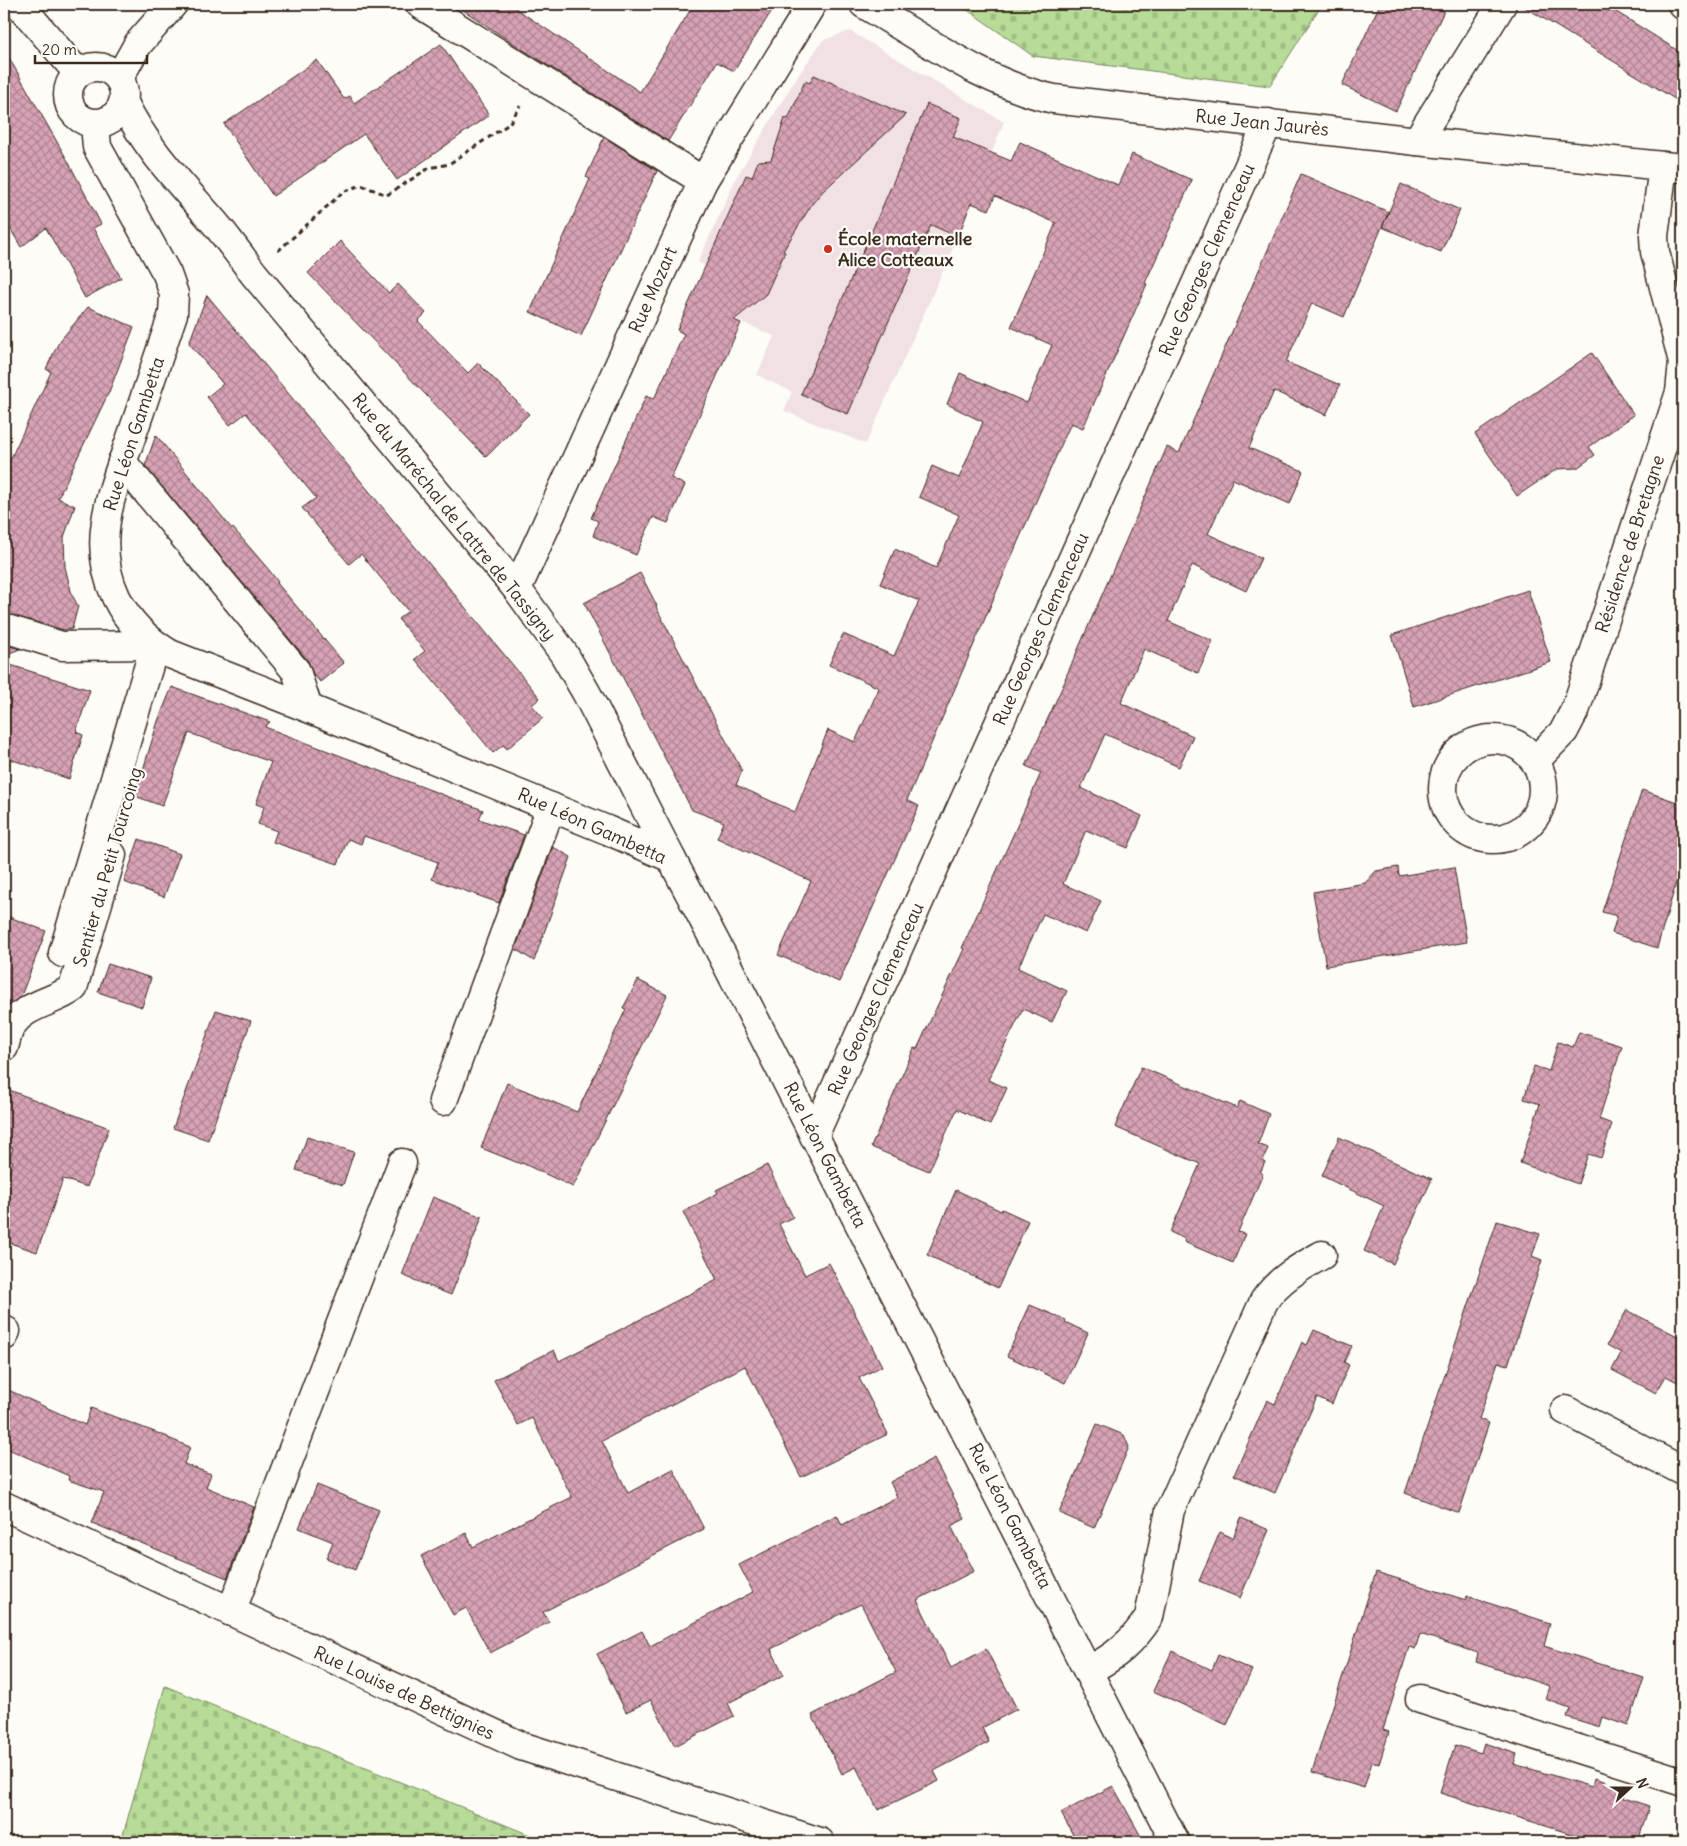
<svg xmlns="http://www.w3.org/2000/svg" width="1687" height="1846" font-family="Delius,sans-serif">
<defs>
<pattern id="cemetery-stones" width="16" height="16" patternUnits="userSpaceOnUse" patternTransform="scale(1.25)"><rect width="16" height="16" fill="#b6dc97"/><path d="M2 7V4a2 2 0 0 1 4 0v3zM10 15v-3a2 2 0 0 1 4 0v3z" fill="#9dbd82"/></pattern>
<pattern id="building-cross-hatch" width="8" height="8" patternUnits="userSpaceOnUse" patternTransform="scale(1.25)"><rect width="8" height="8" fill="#d7a1b6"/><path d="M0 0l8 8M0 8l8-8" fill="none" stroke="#b08393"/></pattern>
</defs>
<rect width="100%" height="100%" fill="#fdfcf7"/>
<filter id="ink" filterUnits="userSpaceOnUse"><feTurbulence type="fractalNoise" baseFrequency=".02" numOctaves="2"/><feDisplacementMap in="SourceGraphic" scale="10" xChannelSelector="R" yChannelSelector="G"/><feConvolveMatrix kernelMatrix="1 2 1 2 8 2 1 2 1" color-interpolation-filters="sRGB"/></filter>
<g filter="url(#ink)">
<polygon fill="#f2e1e4" points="850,31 1004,122 958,237 866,444 784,411 792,392 757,375 774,336 690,300 706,266 698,262 737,176 795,80 823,40"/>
<g fill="url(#cemetery-stones)" stroke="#78835a">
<polygon points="959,4 1322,4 1270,86 1033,56"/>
<polygon points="165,1686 547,1842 121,1842"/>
</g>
<g fill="url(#building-cross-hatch)" stroke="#3b2a1e">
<polygon points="454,4 509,4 640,92 694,4 776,4 734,71 717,62 668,141 522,49"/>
<polygon points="1380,4 1428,4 1444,11 1396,111 1342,85"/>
<polygon points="1520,4 1603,4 1631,21 1683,54 1683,104"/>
<polygon points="441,44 489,115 397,180 364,134 273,196 224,124 317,60 344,99 350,96 354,103"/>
<polygon points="4,49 69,163 101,224 93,228 121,278 85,298 46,228 21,247 4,218"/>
<polygon points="814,75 906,115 822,192 812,204 783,251 785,252 766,294 734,320 741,323 671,478 685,485 668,523 653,517 636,555 593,536 598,521 591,518 646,396 654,399 684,334 677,330 746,175 752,177 758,161 771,160 785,118 788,119 805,81 810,83"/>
<polygon points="927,104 961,118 953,137 1011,161 1020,142 1118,185 1132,154 1192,180 1145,283 1147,284 1083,428 1071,423 1020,537 907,800 919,806 839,982 778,955 811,881 717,838 724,822 692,810 584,603 640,573 657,606 656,607 742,771 736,785 795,812 828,730 855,742 879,688 829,665 843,634 894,656 919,601 880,584 895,549 936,568 959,515 919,497 932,466 959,478 983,422 947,404 960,373 1027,403 1052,345 1011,327 1056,223 995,196 989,210 971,203 958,237 931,225 848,414 801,394"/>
<polygon points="604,137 657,171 581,336 530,312 590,179 586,177"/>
<polygon points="1301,174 1389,212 1382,227 1401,184 1460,210 1441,252 1382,227 1344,317 1312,303 1286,362 1340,385 1326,415 1274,391 1249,448 1303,471 1290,504 1233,479 1208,534 1261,558 1246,591 1192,565 1168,621 1213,641 1198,673 1144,649 1121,703 1193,736 1179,767 1105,734 1081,788 1142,816 1128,848 1086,830 1063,884 1101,901 1086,933 1043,914 1018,968 1067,991 1052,1022 1023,1009 988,1080 1007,1088 990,1125 957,1109 929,1171 871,1147 914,1048 917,1049 964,949 962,948 1041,773 1026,766 1066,679 1065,679 1167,447 1179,453"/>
<polygon points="340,241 389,293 398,284 426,313 418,321 468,373 478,363 529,414 486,457 308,273"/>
<polygon points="207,295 540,698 532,705 543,718 507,749 503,745 493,753 415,659 425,651 398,619 408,611 361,554 349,564 302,508 316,498 246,413 230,425 207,397 223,384 189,343"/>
<polygon points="88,307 134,327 109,392 58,498 75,506 64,537 65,567 72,595 78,606 72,629 64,630 4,613 4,473 51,372 46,369 59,342"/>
<polygon points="1592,353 1634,415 1589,447 1595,455 1577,468 1557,469 1517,496 1475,434"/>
<polygon points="156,435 232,529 233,528 269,570 278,582 277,583 344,663 320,682 313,674 308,661 145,466"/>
<polygon points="1528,590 1551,662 1414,707 1392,635"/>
<polygon points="4,644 20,649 4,655"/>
<polygon points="4,663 90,690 76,732 83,735 69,779 4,757"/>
<polygon points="172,687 270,722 265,727 483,810 479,819 524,835 499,903 432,879 438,862 364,836 361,844 348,839 338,864 273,842 277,831 258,824 264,807 256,804 271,762 189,733 162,806 135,796 158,721"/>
<polygon points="1642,790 1683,804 1683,860 1657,948 1612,933 1617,916 1602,912"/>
<polygon points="139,839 180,854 164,897 124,882"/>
<polygon points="553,847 571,857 534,961 515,949"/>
<polygon points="1398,867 1399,876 1454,867 1467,942 1326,966 1313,892 1365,883 1376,871"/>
<polygon points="4,915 46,931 21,996 4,1010"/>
<polygon points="108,964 151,978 142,1007 98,992"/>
<polygon points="638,980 667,995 573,1187 522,1163 521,1164 481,1148 507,1083 577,1112 626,1009 623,1008"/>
<polygon points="216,1010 251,1021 208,1140 173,1128"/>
<polygon points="1579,1032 1622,1046 1599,1119 1612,1124 1601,1158 1588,1154 1578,1184 1520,1163 1540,1104 1524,1099 1534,1066 1549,1071 1558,1042 1573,1047"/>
<polygon points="1141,1067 1237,1108 1240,1101 1269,1114 1258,1144 1268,1148 1263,1161 1265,1162 1260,1173 1263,1174 1238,1232 1245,1234 1233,1263 1184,1242 1185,1239 1170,1232 1200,1164 1115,1127"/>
<polygon points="4,1088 109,1128 87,1187 63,1179 37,1252 4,1241 4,1186 13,1161 9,1160 13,1148 4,1145"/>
<polygon points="307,1137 354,1152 343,1185 296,1170"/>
<polygon points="1339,1137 1432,1179 1393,1264 1364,1251 1384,1206 1322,1176"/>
<polygon points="767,1165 793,1217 779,1224 805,1275 829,1263 882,1366 859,1378 888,1434 801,1477 745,1366 602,1441 628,1493 673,1469 704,1529 543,1612 549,1622 490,1653 466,1608 453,1615 421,1556 466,1533 473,1547 572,1497 532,1418 518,1425 494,1380 554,1350 559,1361 717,1280 683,1212 718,1193 716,1190"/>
<polygon points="956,1190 1001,1211 1002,1209 1028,1221 998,1288 927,1255"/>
<polygon points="433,1197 482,1217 451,1295 402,1275"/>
<polygon points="1497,1221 1540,1234 1532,1256 1542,1260 1508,1365 1498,1362 1479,1419 1489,1423 1459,1513 1405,1493"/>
<polygon points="1030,1305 1066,1320 1065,1322 1088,1333 1065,1383 1007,1356"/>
<polygon points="1627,1310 1683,1339 1683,1385 1666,1376 1656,1393 1612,1370 1621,1353 1607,1345"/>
<polygon points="1314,1330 1352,1346 1344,1362 1349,1365 1332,1404 1317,1397 1275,1493 1234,1475 1267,1400 1275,1404 1302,1342 1307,1345"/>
<polygon points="4,1388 85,1425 91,1408 168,1437 168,1438 190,1447 184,1464 211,1474 206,1487 254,1507 227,1578 92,1523 104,1492 68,1480 69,1476 4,1447"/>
<polygon points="1097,1424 1124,1435 1129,1447 1094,1528 1059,1513"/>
<polygon points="934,1459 965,1519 951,1526 974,1571 917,1600 951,1668 986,1649 1017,1709 982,1728 989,1742 934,1771 939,1781 878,1810 856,1767 842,1774 812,1715 896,1672 861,1604 771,1649 784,1675 728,1703 734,1716 675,1746 651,1700 626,1712 597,1654 642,1631 650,1646 753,1592 739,1565 837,1515 842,1525 897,1497 890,1482"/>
<polygon points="317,1485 379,1510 355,1570 326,1558 333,1542 299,1528"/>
<polygon points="1241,1518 1269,1530 1240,1598 1199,1581 1220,1532 1233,1538"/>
<polygon points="1376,1572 1466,1600 1467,1596 1550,1623 1544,1646 1644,1678 1628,1726 1603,1717 1600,1727 1567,1717 1570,1708 1545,1699 1549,1686 1476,1662 1478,1653 1420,1634 1415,1649 1409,1647 1383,1730 1389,1732 1379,1764 1372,1762 1364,1788 1312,1772"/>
<polygon points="1172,1651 1212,1670 1218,1655 1252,1670 1227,1725 1153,1691"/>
<polygon points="1484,1743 1517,1754 1514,1764 1592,1787 1594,1778 1627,1788 1624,1798 1649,1806 1638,1842 1597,1842 1440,1793 1455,1745 1481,1753"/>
<polygon points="1113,1786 1144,1842 1077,1842 1061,1813"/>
</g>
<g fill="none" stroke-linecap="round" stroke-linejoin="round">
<defs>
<g id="minor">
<polyline points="19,4 78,73"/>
<polyline points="420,4 703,181"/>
<path d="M864 4C925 39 985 84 1054 99L1417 141 1683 168"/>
<polyline points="1682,4 1683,5"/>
<circle cx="96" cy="95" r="28"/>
<polyline points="119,78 138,44 173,4"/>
<path d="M124 103C147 151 185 188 219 228 231 243 242 258 254 274L517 589 564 654 587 694 671 858"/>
<path d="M95 124 97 147 167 274 174 294 173 314C160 353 146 393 133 432 114 487 89 540 116 597 128 622 146 640 170 654L308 708 607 830 671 858 721 953 1175 1842"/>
<polyline points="1417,141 1502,4"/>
<polyline points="122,462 296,671 308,708"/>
<polyline points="517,589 703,181 812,4"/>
<polyline points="4,628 62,646 155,645 63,953"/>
<circle cx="1493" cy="789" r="50"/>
<polyline points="1535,761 1564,731 1576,708 1680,392 1683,362 1655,252 1654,236 1663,166"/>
<path d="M4 1047C6 1041 7 1034 10 1028 23 1004 53 1003 73 988L112 855"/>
<polyline points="443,1101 551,807"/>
<polyline points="814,1136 1268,123"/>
<polyline points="4,1330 6,1331 4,1336"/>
<polyline points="1565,1410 1683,1471"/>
<polyline points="4,1506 521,1746 820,1842"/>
<polyline points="231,1612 402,1163"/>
<path d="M1089 1670C1115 1657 1133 1642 1149 1617L1170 1510 1264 1301C1279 1279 1299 1268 1322 1255"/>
<polyline points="1420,1699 1683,1782"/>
</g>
</defs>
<use href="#minor" stroke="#3b2a1e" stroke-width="31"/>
<polyline stroke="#3b2a1e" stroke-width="3" stroke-dasharray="5 4" stroke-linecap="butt" points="278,251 343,192 361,185 387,195 429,168 449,164 509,124 520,106"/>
<use href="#minor" stroke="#fdfcf7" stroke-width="28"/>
</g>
</g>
<circle fill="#c8321e" stroke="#fdfcf7" stroke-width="2" cx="828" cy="249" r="5"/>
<g text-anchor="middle" stroke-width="4.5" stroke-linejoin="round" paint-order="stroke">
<g font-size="18" fill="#3b2a1e" stroke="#fdfcf7">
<text transform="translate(1262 123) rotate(6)" y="6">Rue Jean Jaurès</text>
<text transform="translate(1207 260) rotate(-66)" y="6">Rue Georges Clemenceau</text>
<text transform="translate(653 290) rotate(-66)" y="6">Rue Mozart</text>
<text transform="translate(134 434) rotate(-72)" y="6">Rue Léon Gambetta</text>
<text transform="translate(454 517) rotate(51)" y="6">Rue du Maréchal de Lattre de Tassigny</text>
<text transform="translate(1630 544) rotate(-72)" y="6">Résidence de Bretagne</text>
<text transform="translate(1041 629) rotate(-66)" y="6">Rue Georges Clemenceau</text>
<text transform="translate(592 826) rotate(24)" y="6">Rue Léon Gambetta</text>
<text transform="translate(108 867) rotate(-74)" y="6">Sentier du Petit Tourcoing</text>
<text transform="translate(876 999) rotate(-66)" y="6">Rue Georges Clemenceau</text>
<text transform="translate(825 1155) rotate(63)" y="6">Rue Léon Gambetta</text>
<text transform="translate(1010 1516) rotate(63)" y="6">Rue Léon Gambetta</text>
<text transform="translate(404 1693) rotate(25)" y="6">Rue Louise de Bettignies</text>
</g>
<g font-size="18" font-weight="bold" fill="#3b2a1e" stroke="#fdfcf7" text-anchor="start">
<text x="838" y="245">École maternelle<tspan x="838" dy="21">Alice Cotteaux</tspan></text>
</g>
</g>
<rect width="1687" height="1846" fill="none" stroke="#fdfcf7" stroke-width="20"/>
<rect x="10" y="10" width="1667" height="1826" fill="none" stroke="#3b2a1e" stroke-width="2" filter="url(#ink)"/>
<g transform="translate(1630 1788) rotate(69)" stroke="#fdfcf7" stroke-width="4" paint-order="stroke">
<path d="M0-4L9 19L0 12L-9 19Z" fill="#3b2a1e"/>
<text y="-8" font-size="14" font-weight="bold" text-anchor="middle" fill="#3b2a1e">N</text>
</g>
<path d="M35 55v8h112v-8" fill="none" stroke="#3b2a1e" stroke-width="2.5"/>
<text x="42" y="55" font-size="15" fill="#3b2a1e" stroke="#fdfcf7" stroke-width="4" paint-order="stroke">20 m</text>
</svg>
